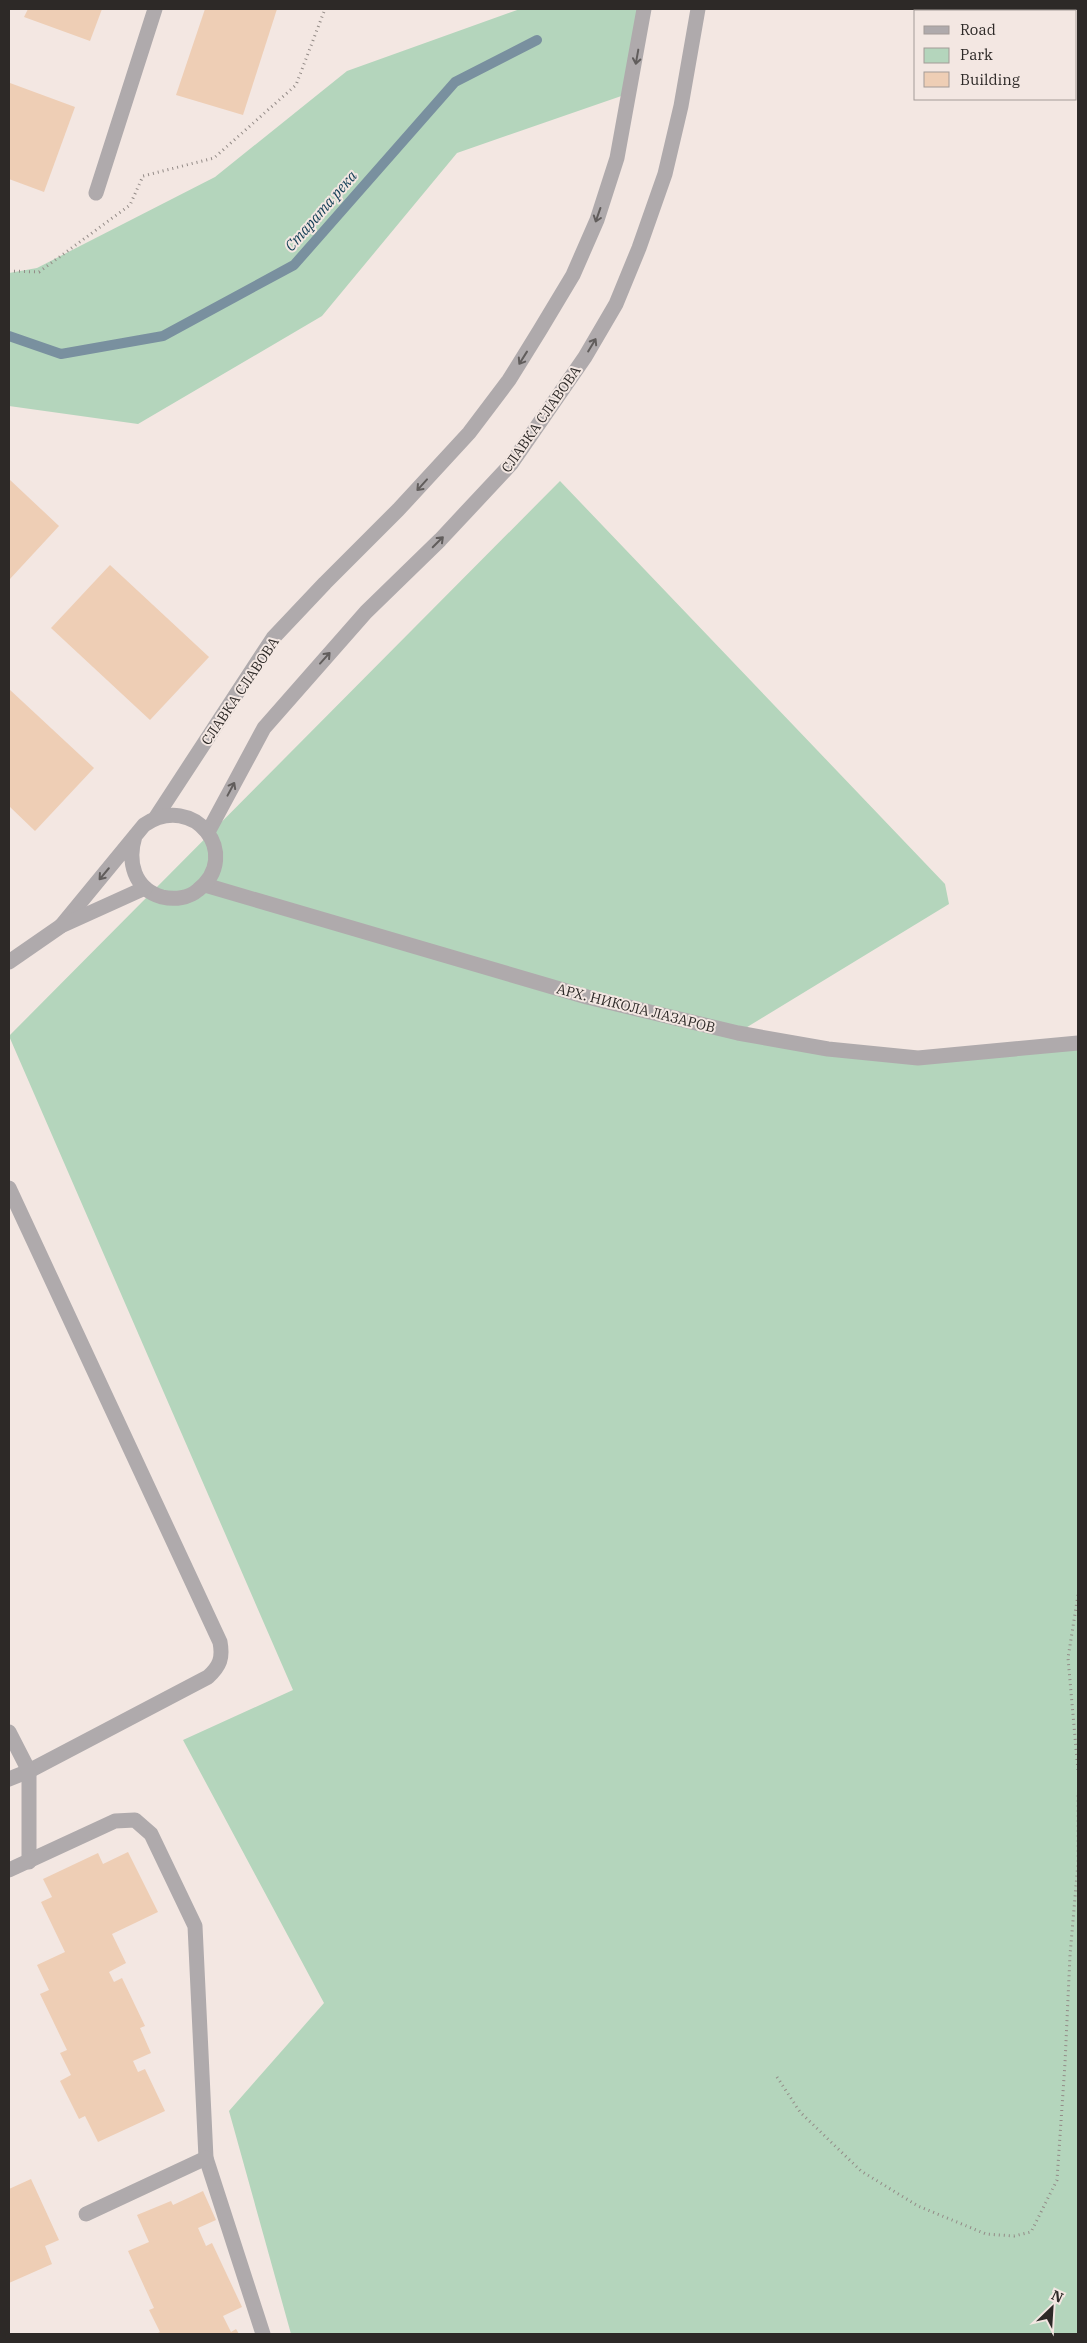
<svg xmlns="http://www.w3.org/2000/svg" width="1087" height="2343" font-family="'IBM Plex Serif',serif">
<rect width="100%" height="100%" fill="#f3e7e2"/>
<g fill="#b4d5bc">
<polygon points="520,9 644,9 630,93 457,153 322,316 138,424 9,406 9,273 37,268 215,177 347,71"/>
<polygon points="560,481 945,884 949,904 739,1032 918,1058 1078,1043 1078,2334 291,2334 229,2111 324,2003 183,1740 293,1690 9,1036"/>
</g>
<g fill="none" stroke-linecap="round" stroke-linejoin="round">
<polyline stroke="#79909f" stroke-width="10" points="9,336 61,354 163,336 294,265 455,82 537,40"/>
</g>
<g fill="#eeceb5">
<polygon points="28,9 102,9 90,41 24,17"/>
<polygon points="205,9 277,9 243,115 176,95"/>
<polygon points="10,83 75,107 44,192 9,179"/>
<polygon points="9,479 59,526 9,580"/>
<polygon points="110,565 209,657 150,720 51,628"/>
<polygon points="9,689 94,768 35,831 9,806"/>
<polygon points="128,1852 158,1912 112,1934 126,1963 109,1972 114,1982 122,1978 145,2026 140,2028 151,2053 133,2061 138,2072 145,2069 165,2111 98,2142 85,2116 79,2119 60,2081 71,2075 60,2053 67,2050 40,1994 49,1990 37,1965 65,1952 41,1902 52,1897 43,1879 98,1853 103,1864"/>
<polygon points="31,2179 59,2240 45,2246 52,2264 9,2283 9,2189"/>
<polygon points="203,2191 216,2220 198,2228 206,2246 212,2243 242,2307 223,2316 231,2332 236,2329 239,2334 156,2334 160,2332 149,2310 154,2308 128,2251 149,2242 137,2215 171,2201 173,2205"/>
</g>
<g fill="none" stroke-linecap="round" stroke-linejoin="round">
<g stroke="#938b87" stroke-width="3" stroke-dasharray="1 4" stroke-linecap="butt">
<polyline points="9,271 39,272 130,205 143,176 214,158 296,85 325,9"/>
<polyline points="1078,1595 1068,1658 1078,1771"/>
<polyline points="777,2077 800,2112 861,2171 918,2206 986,2234 1014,2236 1031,2232 1057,2180 1065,2063 1070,1955 1078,1863 1078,1792"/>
</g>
<g stroke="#afaaac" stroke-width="15">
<polyline points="96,193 155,9"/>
<polyline points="156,817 273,638 325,583 398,510 469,433 509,380 540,330 573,275 597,220 617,158 644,9"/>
<polyline points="208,832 264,728 366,612 440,540 511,464 585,357 616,304 639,248 665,174 681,106 698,9"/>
<polyline points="205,885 587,997 738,1033 828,1049 918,1058 1078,1043"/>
<path d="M61 926 144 825C194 791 243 855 198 890 189 898 175 900 162 897 134 889 127 862 135 836"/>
<polyline points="9,962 61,926 145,888"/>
<path d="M9 1188 220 1642C223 1658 220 1666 208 1677L29 1771 9 1779"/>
<polyline points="9,1732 29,1771 29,1862"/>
<polyline points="9,1870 115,1821 135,1820 151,1834 195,1926 206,2158 263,2334"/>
<polyline points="86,2214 206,2158"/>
</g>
</g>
<defs><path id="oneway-shaft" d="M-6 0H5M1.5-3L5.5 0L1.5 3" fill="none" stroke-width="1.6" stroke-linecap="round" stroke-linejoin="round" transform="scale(1.25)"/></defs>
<g stroke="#615d5c">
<use href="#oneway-shaft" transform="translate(637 57) rotate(100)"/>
<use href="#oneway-shaft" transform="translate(598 215) rotate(109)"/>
<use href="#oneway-shaft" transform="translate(592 345) rotate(-59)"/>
<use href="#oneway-shaft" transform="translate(523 358) rotate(122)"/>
<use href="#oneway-shaft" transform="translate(422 485) rotate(132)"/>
<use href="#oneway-shaft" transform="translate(438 542) rotate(-45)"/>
<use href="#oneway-shaft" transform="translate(325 658) rotate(-48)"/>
<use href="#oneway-shaft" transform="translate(231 789) rotate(-62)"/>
<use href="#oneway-shaft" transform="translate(104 874) rotate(130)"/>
</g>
<g text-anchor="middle" stroke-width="4" stroke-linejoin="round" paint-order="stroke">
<g font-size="14" fill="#2d2927" stroke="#f3e7e2">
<text transform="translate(541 419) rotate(-55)" y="5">СЛАВКА СЛАВОВА</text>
<text transform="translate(240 691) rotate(-56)" y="5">СЛАВКА СЛАВОВА</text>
<text transform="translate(636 1008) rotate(14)" y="5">АРХ. НИКОЛА ЛАЗАРОВ</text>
</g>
<g font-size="15" font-style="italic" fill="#113d55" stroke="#f3e7e2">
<text transform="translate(321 211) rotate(-49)" y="5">Старата река</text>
</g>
</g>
<rect width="1087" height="2343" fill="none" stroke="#2d2927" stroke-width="20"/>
<rect x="914" y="10" width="162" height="90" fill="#f3e7e2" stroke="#a49b97"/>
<rect x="924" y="26" width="25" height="8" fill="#afaaac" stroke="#a49b97"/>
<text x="960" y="35" font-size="15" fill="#2d2927">Road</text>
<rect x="924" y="48" width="25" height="15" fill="#b4d5bc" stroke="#a49b97"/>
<text x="960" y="60" font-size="15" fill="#2d2927">Park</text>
<rect x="924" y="72" width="25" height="15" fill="#eeceb5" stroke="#a49b97"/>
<text x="960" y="85" font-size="15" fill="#2d2927">Building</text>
<g transform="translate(1052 2308) rotate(25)" stroke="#f3e7e2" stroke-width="4" paint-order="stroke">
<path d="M0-4L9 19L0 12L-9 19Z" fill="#2d2927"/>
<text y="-8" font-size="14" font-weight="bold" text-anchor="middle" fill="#2d2927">N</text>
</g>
</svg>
